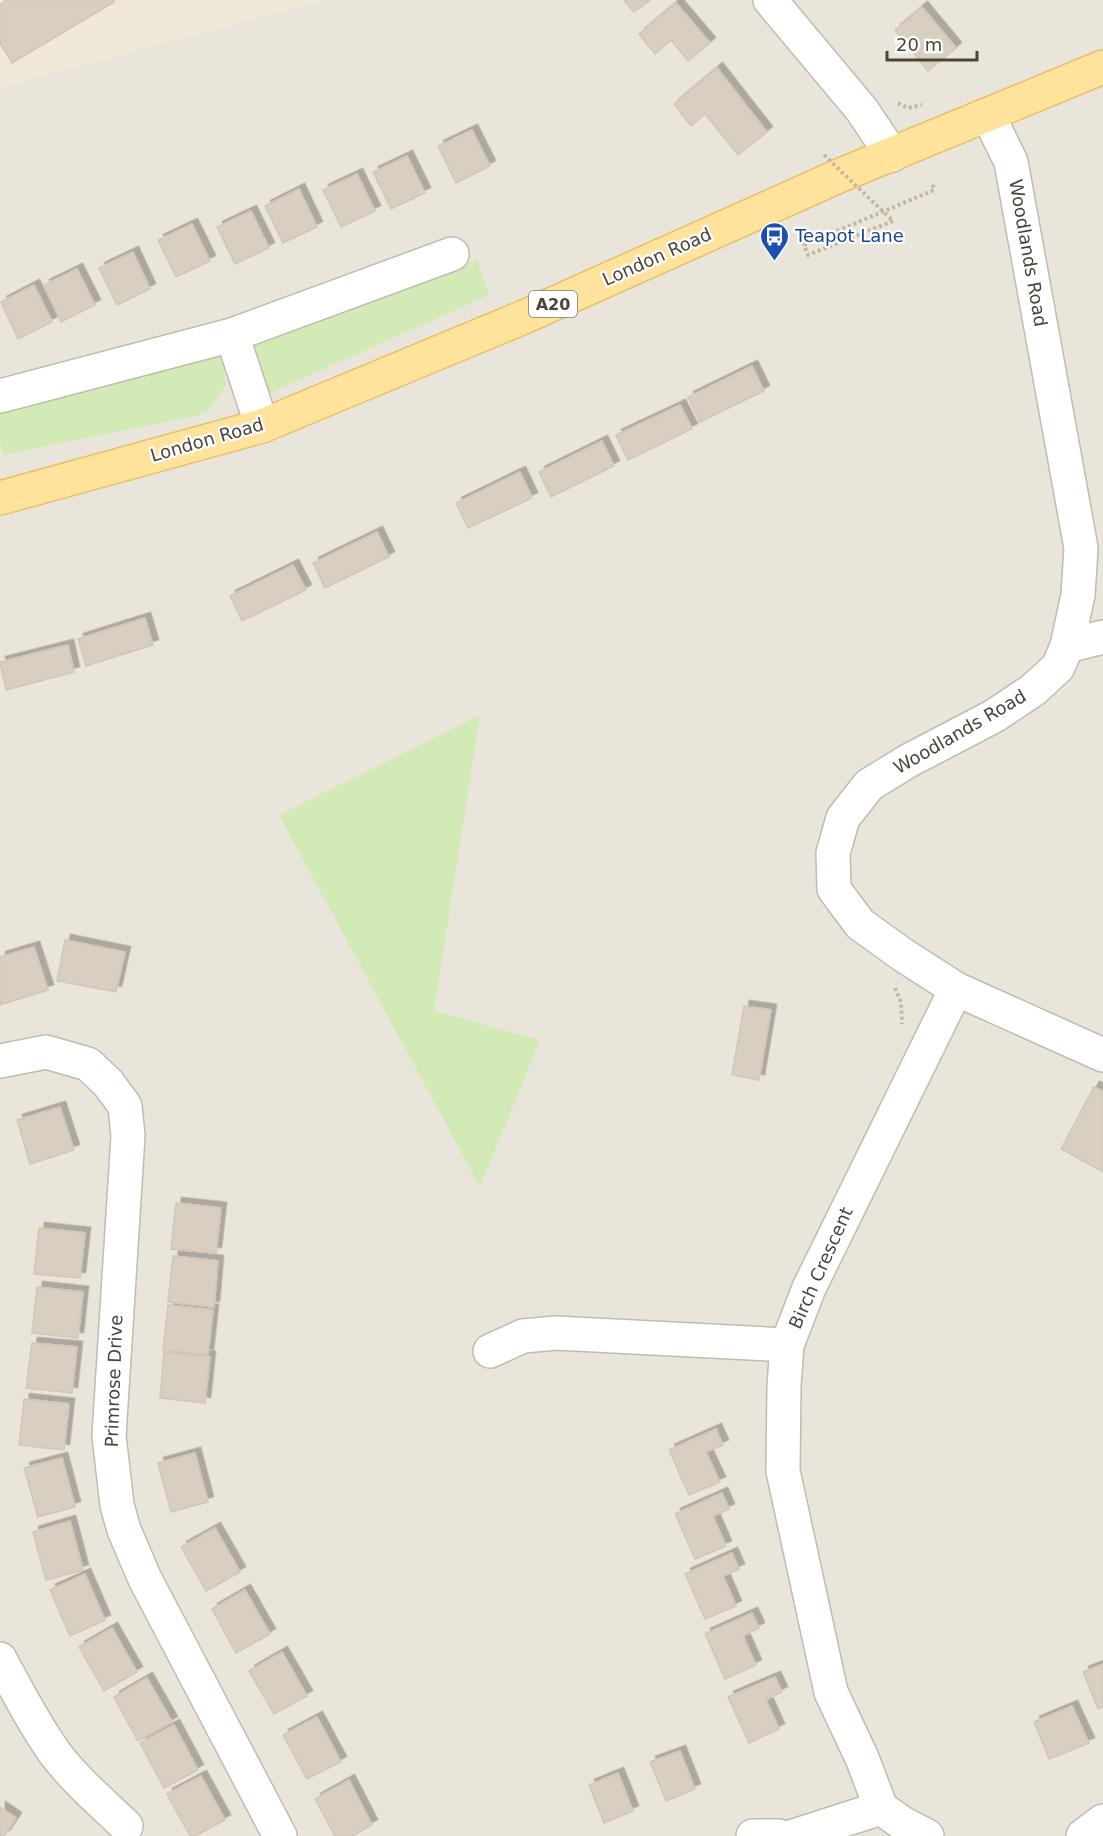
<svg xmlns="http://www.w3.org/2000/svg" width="1103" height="1836" font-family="'DejaVu Sans',sans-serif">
<defs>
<filter id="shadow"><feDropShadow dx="5.5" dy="-5.5" stdDeviation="0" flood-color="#0004"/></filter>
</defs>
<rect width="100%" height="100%" fill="#f6f3ec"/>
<rect fill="#eae5da" x="0" y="0" width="1103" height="1836"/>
<polygon fill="#efe8d6" points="0,0 323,0 0,87"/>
<g fill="#d2eab5">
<polygon points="477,259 489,295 268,394 250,350 263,335"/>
<polygon points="205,350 223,360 226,385 209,410 196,416 3,455 0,440 0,406"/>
<polygon points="480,715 434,1011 540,1040 480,1187 279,815"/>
</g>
<g fill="#d8cfc1" stroke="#d3c7b4" stroke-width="1.5" filter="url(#shadow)">
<polygon points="6,0 113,0 114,2 12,63 0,43 0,5"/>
<polygon points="624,0 650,0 634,12"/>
<polygon points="676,3 710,43 688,61 671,40 655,54 639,34"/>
<polygon points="922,7 956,48 928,71 895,30"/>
<polygon points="717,68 767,132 738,155 705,114 691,126 674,104"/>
<polygon points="472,130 490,166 456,183 438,146"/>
<polygon points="407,156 425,193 391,209 373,172"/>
<polygon points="357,174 375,211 341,227 323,190"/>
<polygon points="299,189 317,227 283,243 265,206"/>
<polygon points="251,211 269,248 235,264 217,227"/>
<polygon points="192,224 210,261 176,277 158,240"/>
<polygon points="133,252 150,289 117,305 99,268"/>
<polygon points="77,269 95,305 61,322 44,285"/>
<polygon points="34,285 52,322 18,339 1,302"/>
<polygon points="752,366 764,391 700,422 688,397"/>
<polygon points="680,405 692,429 628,460 616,435"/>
<polygon points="602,441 614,466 551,497 539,472"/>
<polygon points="520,472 532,498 468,528 456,503"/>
<polygon points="377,532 389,557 325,588 313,563"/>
<polygon points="293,565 306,590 242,621 230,596"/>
<polygon points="145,618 153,645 86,666 78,639"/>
<polygon points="68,645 74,672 6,690 0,662"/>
<polygon points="65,940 125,952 116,992 57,981"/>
<polygon points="34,947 48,990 0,1005 0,957"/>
<polygon points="744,1006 771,1010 759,1080 732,1075"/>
<polygon points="1094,1087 1103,1091 1103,1172 1061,1149"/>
<polygon points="60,1107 74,1150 30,1164 17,1120"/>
<polygon points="176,1203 221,1208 216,1253 171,1249"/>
<polygon points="39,1228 85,1233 80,1278 34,1274"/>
<polygon points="173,1256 218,1261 214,1307 168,1302"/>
<polygon points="37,1287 83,1292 78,1338 32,1333"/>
<polygon points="168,1305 213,1310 208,1355 163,1350"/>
<polygon points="32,1343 77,1347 72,1393 26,1388"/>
<polygon points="164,1352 210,1357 205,1403 160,1398"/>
<polygon points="24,1399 69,1404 64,1450 19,1445"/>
<polygon points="716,1429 723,1445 706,1452 720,1482 689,1495 669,1450"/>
<polygon points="195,1453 208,1502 171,1512 158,1463"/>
<polygon points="62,1458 75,1507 38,1517 24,1468"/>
<polygon points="722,1493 729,1509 713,1516 726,1546 695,1559 675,1514"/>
<polygon points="70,1521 83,1570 46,1580 33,1532"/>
<polygon points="215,1528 240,1572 206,1591 181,1547"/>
<polygon points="732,1553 739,1569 723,1576 736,1606 705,1619 685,1574"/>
<polygon points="85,1574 105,1620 70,1636 50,1590"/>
<polygon points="245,1590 270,1634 236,1653 212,1609"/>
<polygon points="752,1613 759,1628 743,1636 756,1665 725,1679 705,1634"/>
<polygon points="112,1628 137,1672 104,1691 79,1647"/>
<polygon points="282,1652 307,1696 274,1714 249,1671"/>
<polygon points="1103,1664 1103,1707 1098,1709 1083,1672"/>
<polygon points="775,1677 782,1692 766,1700 779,1729 749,1743 728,1697"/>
<polygon points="147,1678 172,1722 138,1741 114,1697"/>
<polygon points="1072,1706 1089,1743 1049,1759 1034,1722"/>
<polygon points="317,1717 341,1762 307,1779 283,1735"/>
<polygon points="174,1725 198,1770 164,1788 140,1743"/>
<polygon points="680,1751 695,1789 666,1801 650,1762"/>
<polygon points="618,1773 633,1811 604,1823 589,1785"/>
<polygon points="201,1776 225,1820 195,1836 190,1836 167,1794"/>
<polygon points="349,1780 372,1825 352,1836 335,1836 315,1799"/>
<polygon points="0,1807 16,1818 4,1836 0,1836"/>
</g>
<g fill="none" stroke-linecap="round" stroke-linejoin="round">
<defs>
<g id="minor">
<polyline points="770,0 862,110 892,155"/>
<polyline points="988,115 1011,162 1081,548 1078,595 1067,646 1058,667 1033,690 994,716 908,761 869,785 843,818 833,853 834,889 860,924 903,955 956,989 1103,1055"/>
<polyline points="232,335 262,426"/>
<polyline points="0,396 232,335 452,254"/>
<polyline points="1067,646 1103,637"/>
<polyline points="0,1061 46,1052 88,1064 108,1083 125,1106 128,1136 109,1436 117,1505 124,1530 145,1579 280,1836"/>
<polyline points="490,1351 523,1336 556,1333 787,1345"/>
<path d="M0 1659C17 1691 33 1722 54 1752 74 1779 101 1802 126 1826"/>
<polyline points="753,1836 779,1836"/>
<polyline points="794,1836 881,1808"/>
<polyline points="927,1836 902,1823 881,1808 862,1758 831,1692 783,1471 784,1386 787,1345 809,1288 956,989"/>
<polyline points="1083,1836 1103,1821"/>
</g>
<polyline id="major" points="0,498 262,426 524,317 841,175 1103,67"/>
</defs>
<use href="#minor" stroke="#c2bbae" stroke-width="36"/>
<use href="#major" stroke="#e6c16a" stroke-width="36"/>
<g stroke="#c4b79f" stroke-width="4" stroke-dasharray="3 3" stroke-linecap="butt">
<polyline points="898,103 908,108 922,105"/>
<polyline points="893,221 808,255 804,245 934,190 932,182"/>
<polyline points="895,988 901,1002 902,1024"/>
</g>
<use href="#minor" stroke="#fff" stroke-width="33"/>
<use href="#major" stroke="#ffe39c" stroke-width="33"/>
<polyline stroke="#c4b79f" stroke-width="4" stroke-dasharray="3 3" stroke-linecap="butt" points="824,155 893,221"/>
</g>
<defs>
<symbol id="bus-pin" viewBox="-11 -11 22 30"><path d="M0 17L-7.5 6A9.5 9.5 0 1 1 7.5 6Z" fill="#1a4fb4" stroke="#fff"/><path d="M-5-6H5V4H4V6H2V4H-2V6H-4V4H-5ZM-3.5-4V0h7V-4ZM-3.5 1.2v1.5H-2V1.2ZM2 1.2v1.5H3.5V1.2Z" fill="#fff"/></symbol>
</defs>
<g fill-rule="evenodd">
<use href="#bus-pin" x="758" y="220" width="33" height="45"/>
</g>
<g text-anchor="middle" stroke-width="4.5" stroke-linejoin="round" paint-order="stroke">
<rect fill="#fff" stroke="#817c74" stroke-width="1.5" x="529" y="291" width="48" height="26" rx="4.5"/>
<g font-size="16" font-weight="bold" fill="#4b4439">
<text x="553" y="310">A20</text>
</g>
<g font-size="18" fill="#164399" stroke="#fff" text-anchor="start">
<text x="795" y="242">Teapot Lane</text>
</g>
<g font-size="18" fill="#4b4439" stroke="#fff">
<text transform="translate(1028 253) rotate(80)" y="6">Woodlands Road</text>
<text transform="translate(657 257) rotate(-24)" y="6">London Road</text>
<text transform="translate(207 440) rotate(-16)" y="6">London Road</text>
<text transform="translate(960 732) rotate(-30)" y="6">Woodlands Road</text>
<text transform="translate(821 1268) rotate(-66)" y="6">Birch Crescent</text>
<text transform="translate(114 1381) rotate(-88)" y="6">Primrose Drive</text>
</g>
</g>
<path d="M887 51v9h90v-9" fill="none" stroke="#4b4439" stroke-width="3"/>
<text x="896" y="51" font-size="18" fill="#4b4439" stroke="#ffffff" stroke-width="4.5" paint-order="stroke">20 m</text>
</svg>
